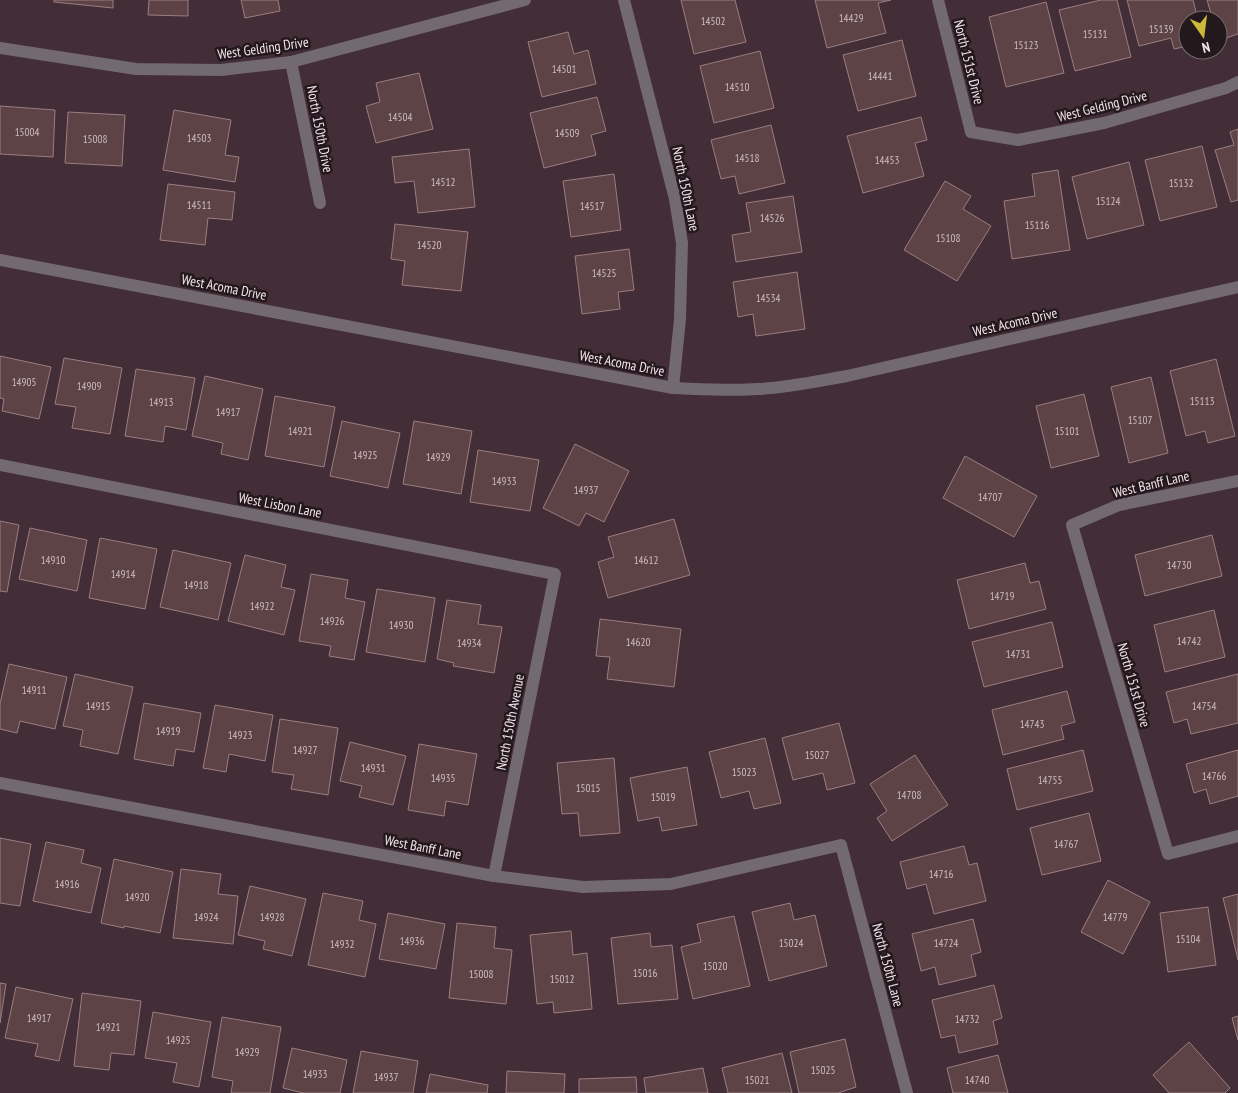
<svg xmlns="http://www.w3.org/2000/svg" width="1238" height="1093" font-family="'PT Sans Narrow',sans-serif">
<rect width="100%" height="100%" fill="#432d37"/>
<g fill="#5d4346" stroke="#9b7e81">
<polygon points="54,0 113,0 113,8 54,2"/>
<polygon points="149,0 188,0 188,16 148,15"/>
<polygon points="241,0 278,0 280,11 245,18"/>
<polygon points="681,0 735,0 746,42 694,54"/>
<polygon points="815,0 891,0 878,3 886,33 827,48"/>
<polygon points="1101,0 1117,0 1131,57 1075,71 1059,10"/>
<polygon points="1127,0 1193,0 1198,20 1188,20 1188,46 1174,49 1171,38 1139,46"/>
<polygon points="1207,0 1238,0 1238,34 1220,40 1218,20 1213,20"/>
<polygon points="1046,2 1064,73 1006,87 989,17"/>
<polygon points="568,32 574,54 588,50 596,84 542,97 528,42"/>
<polygon points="902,40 916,96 858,111 843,55"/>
<polygon points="760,51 774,108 714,123 700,66"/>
<polygon points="419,73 433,129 376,143 366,106 380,102 376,83"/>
<polygon points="597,97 606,131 591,135 596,155 544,168 530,113"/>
<polygon points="0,106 55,110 53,157 0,154"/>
<polygon points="174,110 231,120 225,155 239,157 235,182 163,170"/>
<polygon points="68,112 125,115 122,166 65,163"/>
<polygon points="921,117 927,140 915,143 924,176 863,193 847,136"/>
<polygon points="771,125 785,183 739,194 735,176 721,179 711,140"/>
<polygon points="1238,129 1238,200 1231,202 1215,150 1234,145 1230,132"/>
<polygon points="1202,146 1217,207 1160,221 1145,160"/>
<polygon points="469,149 475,207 418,213 414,181 395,183 392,157"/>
<polygon points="1129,162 1144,225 1087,239 1072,177"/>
<polygon points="1058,170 1070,250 1012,259 1004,201 1035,196 1032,174"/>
<polygon points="614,174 621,230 571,237 563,181"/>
<polygon points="945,181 971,196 963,209 991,226 957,281 904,250"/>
<polygon points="168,184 235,192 232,220 208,218 205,245 160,240"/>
<polygon points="793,196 802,252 736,262 732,235 751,232 746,203"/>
<polygon points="395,224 468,232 461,291 402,285 405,261 391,259"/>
<polygon points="629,249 634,290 618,292 620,309 582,314 575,256"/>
<polygon points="797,272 805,329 756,336 753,314 738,317 733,282"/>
<polygon points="0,356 51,367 39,419 2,411 4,399 0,398"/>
<polygon points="64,358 122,368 110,434 72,428 76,407 55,404"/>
<polygon points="1216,359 1235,436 1208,443 1205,431 1186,436 1170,371"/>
<polygon points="136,369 195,378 186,430 165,426 163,442 125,436"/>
<polygon points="205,376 263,389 248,460 221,454 223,443 192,436"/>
<polygon points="1151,377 1168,453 1129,463 1111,387"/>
<polygon points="1084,394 1099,456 1051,468 1036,406"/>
<polygon points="275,396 335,407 324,467 265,456"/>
<polygon points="342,421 400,433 388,488 330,476"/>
<polygon points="414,421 472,431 461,494 403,484"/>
<polygon points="575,444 629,471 604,522 586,513 579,526 543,508"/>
<polygon points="478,450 539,460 530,511 470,502"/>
<polygon points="965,456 1037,496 1014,537 943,498"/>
<polygon points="674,519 690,575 608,598 598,562 614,557 608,537"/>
<polygon points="0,521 19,525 7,592 0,591"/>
<polygon points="30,528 87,540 77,591 19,579"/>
<polygon points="1212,535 1222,576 1145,596 1135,555"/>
<polygon points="100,538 157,549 145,609 89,598"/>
<polygon points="173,550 231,563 218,620 160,607"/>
<polygon points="245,555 286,565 281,587 295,590 284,635 228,621"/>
<polygon points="1025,563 1030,583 1039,581 1046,609 969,629 957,580"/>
<polygon points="311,574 348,580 345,598 365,602 354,660 329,656 331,646 299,641"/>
<polygon points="377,589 435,598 425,662 366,652"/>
<polygon points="447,600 481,605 478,624 502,627 494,673 453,666 454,663 437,659"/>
<polygon points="1214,610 1225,657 1165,672 1154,625"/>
<polygon points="600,619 681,629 674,687 607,679 610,657 596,656"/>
<polygon points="1052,622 1063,667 984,687 972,642"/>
<polygon points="9,664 67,677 55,729 20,721 17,733 0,729 0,704"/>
<polygon points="75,674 133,687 118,754 80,746 83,730 63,726"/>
<polygon points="1238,674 1238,723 1191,734 1187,719 1174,723 1166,692"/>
<polygon points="1067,691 1075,722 1061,726 1064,739 1003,755 992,710"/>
<polygon points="144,703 201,713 194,752 176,749 173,766 134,759"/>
<polygon points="215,705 273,715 265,761 229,754 226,772 203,768"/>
<polygon points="280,719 338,728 328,795 291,789 294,775 272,772"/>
<polygon points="839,723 855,783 827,790 823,773 793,780 782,738"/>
<polygon points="765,738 781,803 754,809 749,791 721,798 709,752"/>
<polygon points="350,742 406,756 393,805 359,797 362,786 340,781"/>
<polygon points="419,744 477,754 468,805 446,801 444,816 408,810"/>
<polygon points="1083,750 1093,791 1017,810 1007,769"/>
<polygon points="1238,750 1238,796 1210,804 1206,789 1194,793 1186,764"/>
<polygon points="915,755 948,805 892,841 877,818 887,811 870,784"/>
<polygon points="614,758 620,833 580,836 578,813 562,814 557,763"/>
<polygon points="687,767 697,825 662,831 659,817 638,821 630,778"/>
<polygon points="1089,813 1101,861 1042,875 1030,828"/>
<polygon points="0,838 31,844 20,906 0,903"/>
<polygon points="46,842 84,850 81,863 101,868 91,913 33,901"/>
<polygon points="964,846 969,865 977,863 986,901 934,914 926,884 907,889 900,862"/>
<polygon points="114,859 173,872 160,933 124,926 124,928 101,923"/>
<polygon points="181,869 221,874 218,894 238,896 233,944 173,938"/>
<polygon points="1108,880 1150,902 1123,954 1081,932"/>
<polygon points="250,886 306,899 292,956 263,949 265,941 238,935"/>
<polygon points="323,893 363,901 359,920 376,924 365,977 308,965"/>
<polygon points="1238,894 1238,960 1223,898"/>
<polygon points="790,903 794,920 815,915 827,966 769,981 752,912"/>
<polygon points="1208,907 1216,965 1168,972 1160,913"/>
<polygon points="388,913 445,924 436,969 379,959"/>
<polygon points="734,916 750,986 693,999 681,947 701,942 697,924"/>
<polygon points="973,919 981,952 971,955 976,976 939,985 935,967 921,971 912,934"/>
<polygon points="457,923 496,927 494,948 512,950 506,1004 449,998"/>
<polygon points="571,931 573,955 587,953 592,1009 554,1013 553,1002 537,1004 530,935"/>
<polygon points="650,933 651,947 672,945 678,999 618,1004 611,938"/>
<polygon points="0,983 6,984 0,1023"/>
<polygon points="994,985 1002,1018 993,1021 998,1044 959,1053 955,1035 941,1038 932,1000"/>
<polygon points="16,987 73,999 59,1061 35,1056 38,1044 5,1038"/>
<polygon points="82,993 141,1001 134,1055 111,1053 109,1070 74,1066"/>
<polygon points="153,1012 211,1022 199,1087 173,1082 177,1063 145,1058"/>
<polygon points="1238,1016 1238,1040 1232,1018"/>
<polygon points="222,1017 281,1027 270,1093 231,1093 233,1081 212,1077"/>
<polygon points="845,1039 856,1087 838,1093 799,1093 790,1052"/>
<polygon points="1189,1042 1230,1088 1225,1093 1169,1093 1153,1075"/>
<polygon points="292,1048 347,1060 340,1093 303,1093 283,1088"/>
<polygon points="361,1051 418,1061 413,1093 353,1093"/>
<polygon points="782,1053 792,1093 728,1093 722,1068"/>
<polygon points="998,1055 1008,1093 953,1093 947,1068"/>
<polygon points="703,1068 708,1093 646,1093 644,1078"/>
<polygon points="507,1071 565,1074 564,1093 506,1093"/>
<polygon points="430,1074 488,1085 487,1093 426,1093"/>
<polygon points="636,1077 637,1093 579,1093 579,1079"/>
</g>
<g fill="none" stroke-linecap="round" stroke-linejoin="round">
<g stroke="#726971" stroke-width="12">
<polyline points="624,0 675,199 682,243 680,319 673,388"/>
<polyline points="938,0 971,132 1018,140 1104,123 1226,88 1238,82"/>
<polyline points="0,48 136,69 221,70 291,62 525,0"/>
<polyline points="291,62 320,203"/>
<polyline points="0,465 555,574 494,876"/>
<polyline points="1238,481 1119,505 1072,525 1168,854 1238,836"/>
<polyline points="0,783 494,876 583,887 671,884 841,845 907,1093"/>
</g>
<path stroke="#726971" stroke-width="12" d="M0 260 673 388C701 389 730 391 758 389 788 388 818 381 847 376L1238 287"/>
</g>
<g text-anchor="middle" stroke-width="5" stroke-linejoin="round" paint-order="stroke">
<g font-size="11" fill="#cdbbc1">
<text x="851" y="22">14429</text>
<text x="713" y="25">14502</text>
<text x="1161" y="33">15139</text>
<text x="1095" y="38">15131</text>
<text x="1026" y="49">15123</text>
<text x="564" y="73">14501</text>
<text x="880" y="80">14441</text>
<text x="737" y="91">14510</text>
<text x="400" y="121">14504</text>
<text x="27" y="136">15004</text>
<text x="567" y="137">14509</text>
<text x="199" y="142">14503</text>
<text x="95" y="143">15008</text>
<text x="747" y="162">14518</text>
<text x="887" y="164">14453</text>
<text x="443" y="186">14512</text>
<text x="1181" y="187">15132</text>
<text x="1108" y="205">15124</text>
<text x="199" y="209">14511</text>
<text x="592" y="210">14517</text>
<text x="772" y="222">14526</text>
<text x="1037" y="229">15116</text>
<text x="948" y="242">15108</text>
<text x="429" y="249">14520</text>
<text x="604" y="277">14525</text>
<text x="768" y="302">14534</text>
<text x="24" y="386">14905</text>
<text x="89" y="390">14909</text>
<text x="1202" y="405">15113</text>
<text x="161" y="406">14913</text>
<text x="228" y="416">14917</text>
<text x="1140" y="424">15107</text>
<text x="300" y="435">14921</text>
<text x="1067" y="435">15101</text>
<text x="365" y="459">14925</text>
<text x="438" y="461">14929</text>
<text x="504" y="485">14933</text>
<text x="586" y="494">14937</text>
<text x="990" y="501">14707</text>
<text x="53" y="564">14910</text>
<text x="646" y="564">14612</text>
<text x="1179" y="569">14730</text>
<text x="123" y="578">14914</text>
<text x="196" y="589">14918</text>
<text x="1002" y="600">14719</text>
<text x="262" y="610">14922</text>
<text x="332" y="625">14926</text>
<text x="401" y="629">14930</text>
<text x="1189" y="645">14742</text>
<text x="638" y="646">14620</text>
<text x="469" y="647">14934</text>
<text x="1018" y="658">14731</text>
<text x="34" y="694">14911</text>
<text x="98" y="710">14915</text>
<text x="1204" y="710">14754</text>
<text x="1032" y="728">14743</text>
<text x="168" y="735">14919</text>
<text x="240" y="739">14923</text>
<text x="305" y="754">14927</text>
<text x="817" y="759">15027</text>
<text x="373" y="772">14931</text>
<text x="744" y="776">15023</text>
<text x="1214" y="780">14766</text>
<text x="443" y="782">14935</text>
<text x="1050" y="784">14755</text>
<text x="588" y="792">15015</text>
<text x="909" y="799">14708</text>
<text x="663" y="801">15019</text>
<text x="1066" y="848">14767</text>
<text x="941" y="878">14716</text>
<text x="67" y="888">14916</text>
<text x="137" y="901">14920</text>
<text x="206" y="921">14924</text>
<text x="272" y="921">14928</text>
<text x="1115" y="921">14779</text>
<text x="1188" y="943">15104</text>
<text x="412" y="945">14936</text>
<text x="791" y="947">15024</text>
<text x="946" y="947">14724</text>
<text x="342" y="948">14932</text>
<text x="715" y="970">15020</text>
<text x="645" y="977">15016</text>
<text x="481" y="978">15008</text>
<text x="562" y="983">15012</text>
<text x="39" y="1022">14917</text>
<text x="967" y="1023">14732</text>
<text x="108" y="1031">14921</text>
<text x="178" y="1044">14925</text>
<text x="247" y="1056">14929</text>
<text x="823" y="1074">15025</text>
<text x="315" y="1078">14933</text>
<text x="386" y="1081">14937</text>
<text x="757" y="1084">15021</text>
<text x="977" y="1084">14740</text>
</g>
<g font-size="14" fill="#f2e3ea" stroke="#23191d">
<text transform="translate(263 48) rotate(-8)" y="5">West Gelding Drive</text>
<text transform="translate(969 62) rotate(76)" y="5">North 151st Drive</text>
<text transform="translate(1102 106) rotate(-14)" y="5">West Gelding Drive</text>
<text transform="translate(320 129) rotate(79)" y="5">North 150th Drive</text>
<text transform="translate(686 189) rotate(78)" y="5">North 150th Lane</text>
<text transform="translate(224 287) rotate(11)" y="5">West Acoma Drive</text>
<text transform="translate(1015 322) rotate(-13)" y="5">West Acoma Drive</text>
<text transform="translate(622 363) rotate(11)" y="5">West Acoma Drive</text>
<text transform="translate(1151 484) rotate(-13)" y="5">West Banff Lane</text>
<text transform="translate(280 505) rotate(11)" y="5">West Lisbon Lane</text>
<text transform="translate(1134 685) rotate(74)" y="5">North 151st Drive</text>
<text transform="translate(510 722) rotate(-79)" y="5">North 150th Avenue</text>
<text transform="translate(423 847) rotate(11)" y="5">West Banff Lane</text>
<text transform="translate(888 965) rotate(75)" y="5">North 150th Lane</text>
</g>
</g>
<g transform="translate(1203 35) rotate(166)"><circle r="24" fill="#23191d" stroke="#766a6f"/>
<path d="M0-4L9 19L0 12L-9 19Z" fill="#ccb938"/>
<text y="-8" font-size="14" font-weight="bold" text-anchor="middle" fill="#f2e3ea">N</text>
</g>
</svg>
